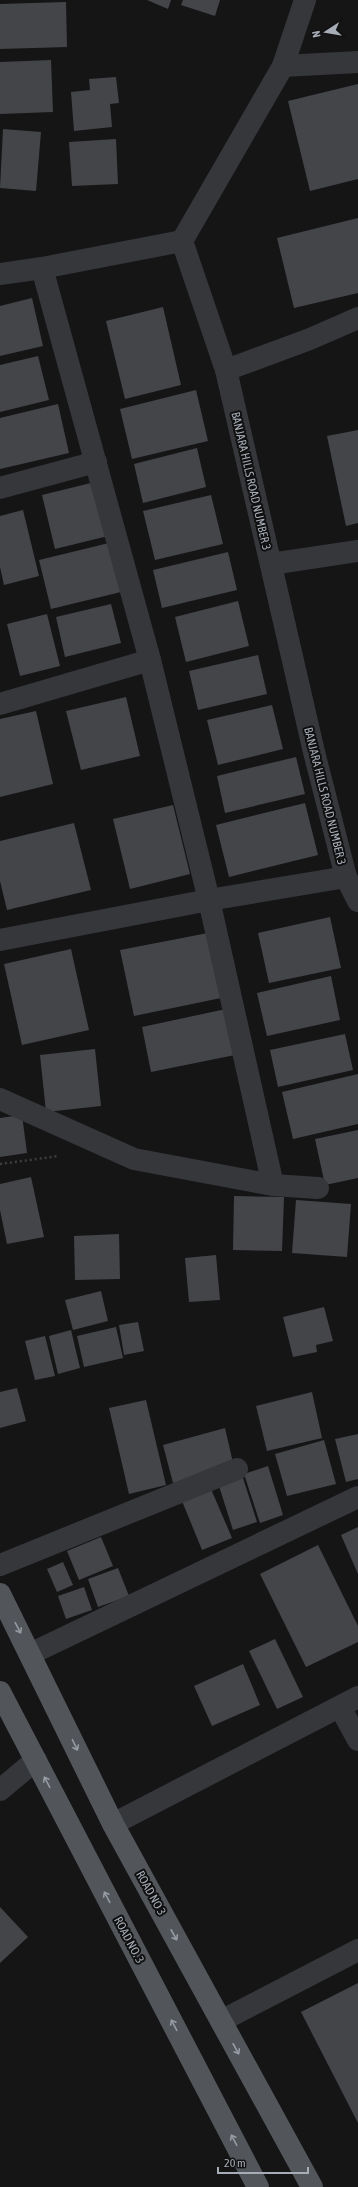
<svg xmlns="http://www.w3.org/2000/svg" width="358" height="2187" font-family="'Asap Condensed',sans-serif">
<rect width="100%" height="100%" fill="#151516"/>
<g fill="#444549">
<polygon points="147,0 171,0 168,9"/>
<polygon points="183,0 220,0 215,16 181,5"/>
<polygon points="66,2 67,47 0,49 0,4"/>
<polygon points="51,60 53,112 0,114 0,62"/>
<polygon points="116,77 119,103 110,104 112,127 74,131 71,92 90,90 89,79"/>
<polygon points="358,84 358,179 310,191 288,101"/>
<polygon points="3,129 41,132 36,191 0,188"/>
<polygon points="116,139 118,184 72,186 69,142"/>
<polygon points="358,218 358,293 294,308 277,238"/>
<polygon points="32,298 43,346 0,356 0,306"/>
<polygon points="163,307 181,385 125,399 106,321"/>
<polygon points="38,356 49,400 0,412 0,365"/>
<polygon points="196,390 208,441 132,459 120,409"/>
<polygon points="58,404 69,453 0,469 0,418"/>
<polygon points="358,430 358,523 346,526 327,436"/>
<polygon points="197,448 206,487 143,503 134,464"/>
<polygon points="95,482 108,536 55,549 42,495"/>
<polygon points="211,495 223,544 155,560 143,511"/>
<polygon points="23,510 39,576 4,585 0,567 0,516"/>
<polygon points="109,543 121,592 51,609 39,560"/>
<polygon points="228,552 237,590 162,608 153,570"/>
<polygon points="238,601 249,646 186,662 175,617"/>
<polygon points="111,604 121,643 65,657 56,617"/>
<polygon points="47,614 60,666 20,676 7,624"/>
<polygon points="258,655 267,694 198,710 189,671"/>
<polygon points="126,697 140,756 81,770 66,711"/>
<polygon points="272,705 283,749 218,765 207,720"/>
<polygon points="36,711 53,784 0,797 0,719"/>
<polygon points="296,757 305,794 225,813 217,776"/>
<polygon points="305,803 318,855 229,877 216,825"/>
<polygon points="173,805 190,874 130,889 113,819"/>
<polygon points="74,823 91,890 7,910 0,881 0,841"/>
<polygon points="330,917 341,968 269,983 258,933"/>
<polygon points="208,933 221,998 134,1016 120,950"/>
<polygon points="71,949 89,1030 22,1045 4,964"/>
<polygon points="331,976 340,1020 267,1036 257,993"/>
<polygon points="226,1009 235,1055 151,1072 142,1027"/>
<polygon points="345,1034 353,1070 278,1087 270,1050"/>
<polygon points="95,1049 101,1106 46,1112 40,1055"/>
<polygon points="358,1074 358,1124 293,1139 282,1092"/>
<polygon points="22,1115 27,1153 0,1157 0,1118"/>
<polygon points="358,1130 358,1178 325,1185 315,1139"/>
<polygon points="31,1177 44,1237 7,1244 0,1210 0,1184"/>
<polygon points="234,1196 284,1197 282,1251 233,1250"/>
<polygon points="296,1200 351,1204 347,1257 292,1253"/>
<polygon points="119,1234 120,1279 75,1280 74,1236"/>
<polygon points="216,1255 220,1300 189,1302 185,1258"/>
<polygon points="101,1291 108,1321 73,1330 65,1300"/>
<polygon points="324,1307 333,1341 316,1345 317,1352 293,1357 283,1317"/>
<polygon points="138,1322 144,1351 124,1355 119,1325"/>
<polygon points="116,1327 123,1358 84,1367 77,1336"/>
<polygon points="71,1330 80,1368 58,1374 49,1336"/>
<polygon points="45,1336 55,1376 35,1380 25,1341"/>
<polygon points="17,1388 26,1421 0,1428 0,1392"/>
<polygon points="312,1392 322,1438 267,1451 256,1406"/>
<polygon points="146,1400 166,1485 129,1494 109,1408"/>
<polygon points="225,1428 234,1467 173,1483 163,1445"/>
<polygon points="358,1434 358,1479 346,1482 335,1439"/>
<polygon points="324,1440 336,1484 287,1496 275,1454"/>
<polygon points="268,1466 283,1515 260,1523 244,1474"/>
<polygon points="242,1475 257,1522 233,1530 218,1483"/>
<polygon points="211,1489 232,1538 202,1550 182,1501"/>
<polygon points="358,1527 358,1574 341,1535"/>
<polygon points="101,1537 113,1566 79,1580 67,1551"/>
<polygon points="318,1545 358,1626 358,1642 306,1667 260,1574"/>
<polygon points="63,1562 73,1585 57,1592 47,1569"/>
<polygon points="118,1568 129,1596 98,1607 88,1579"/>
<polygon points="84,1587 92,1610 66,1619 58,1596"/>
<polygon points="275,1639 303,1697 277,1709 249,1651"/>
<polygon points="243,1664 260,1705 212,1726 194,1686"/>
<polygon points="0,1907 28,1937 0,1963"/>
<polygon points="358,1983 358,2123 301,2012"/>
</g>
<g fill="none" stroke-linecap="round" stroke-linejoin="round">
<polyline stroke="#3c3e42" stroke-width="2.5" stroke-dasharray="2 3" stroke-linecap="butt" points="0,1164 59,1156"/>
<g stroke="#36373b" stroke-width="22">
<polyline points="283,66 358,62"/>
<polyline points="182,241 283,66 305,0"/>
<polyline points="42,268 150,660 209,900 273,1185"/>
<polyline points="0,274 42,268 182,241 226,370 314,752 346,877 358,901"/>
<polyline points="226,370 310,339 358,318"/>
<polyline points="0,488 96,462"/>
<polyline points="271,564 358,551"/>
<polyline points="0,704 150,660"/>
<polyline points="0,940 209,900 346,877"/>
<polyline points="0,1099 134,1159 273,1185 318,1188"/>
<polyline points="0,1565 237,1469"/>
<polyline points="30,1654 358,1497"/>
<polyline points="340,1707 358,1740"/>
<polyline points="0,1790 36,1760"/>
<polyline points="113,1824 358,1697"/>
<polyline points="221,2021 358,1950"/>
</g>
<g stroke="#52555a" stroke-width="22">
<polyline points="0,1594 113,1824 312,2187"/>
<polyline points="0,1692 258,2187"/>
</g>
</g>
<defs><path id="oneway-shaft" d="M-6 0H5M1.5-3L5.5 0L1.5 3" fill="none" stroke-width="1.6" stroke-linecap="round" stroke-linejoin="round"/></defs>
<g stroke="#969ba4">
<use href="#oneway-shaft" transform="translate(18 1628) rotate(62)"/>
<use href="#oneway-shaft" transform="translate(75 1745) rotate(64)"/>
<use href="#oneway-shaft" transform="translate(47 1782) rotate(-118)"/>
<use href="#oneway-shaft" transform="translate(107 1897) rotate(-118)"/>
<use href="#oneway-shaft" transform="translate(174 1935) rotate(61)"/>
<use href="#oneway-shaft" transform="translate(174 2025) rotate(-118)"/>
<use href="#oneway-shaft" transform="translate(236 2049) rotate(61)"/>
<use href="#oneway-shaft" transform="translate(234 2140) rotate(-118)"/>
</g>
<g text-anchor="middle" stroke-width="4" stroke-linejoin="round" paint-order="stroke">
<g font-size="12" fill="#a7adb6" stroke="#101011">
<text transform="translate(251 481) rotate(77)" y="4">BANJARA HILLS ROAD NUMBER 3</text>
<text transform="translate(325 796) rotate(76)" y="4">BANJARA HILLS ROAD NUMBER 3</text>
<text transform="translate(151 1893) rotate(61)" y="4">ROAD NO 3</text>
<text transform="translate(129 1940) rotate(62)" y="4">ROAD NO. 3</text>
</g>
</g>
<g transform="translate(326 32) rotate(258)" stroke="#101011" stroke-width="3" paint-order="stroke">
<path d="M0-3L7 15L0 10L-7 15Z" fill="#a7adb6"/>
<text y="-6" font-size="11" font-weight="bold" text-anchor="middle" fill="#a7adb6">N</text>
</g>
<path d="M218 2167v6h90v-6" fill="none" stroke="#a7adb6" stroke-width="2"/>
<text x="224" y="2167" font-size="12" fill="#a7adb6" stroke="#101011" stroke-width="3" paint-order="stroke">20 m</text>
</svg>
